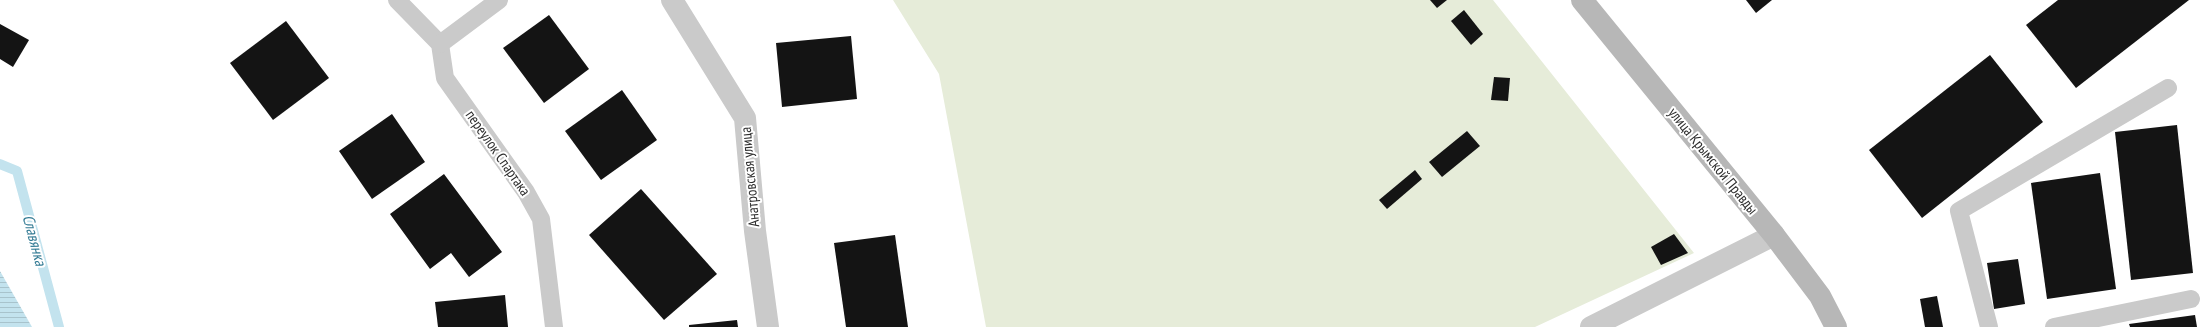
<svg xmlns="http://www.w3.org/2000/svg" width="2201" height="327" font-family="'PT Sans Narrow',sans-serif">
<defs>
<pattern id="water-rules" width="6" height="5" patternUnits="userSpaceOnUse"><rect width="6" height="5" fill="#c3e3ee"/><path d="M0 2.5h6" fill="none" stroke="#a8c3cc"/></pattern>
</defs>
<rect width="100%" height="100%" fill="#fff"/>
<polygon fill="#e6ecd9" points="893,0 1493,0 1694,253 1535,327 986,327 939,74"/>
<polygon fill="url(#water-rules)" points="0,271 32,327 0,327"/>
<g fill="none" stroke-linecap="round" stroke-linejoin="round">
<polyline stroke="#c3e3ee" stroke-width="10" points="0,164 17,171 59,327"/>
</g>
<g fill="#141414">
<polygon points="1430,0 1447,0 1437,8"/>
<polygon points="1746,0 1772,0 1756,13"/>
<polygon points="2058,0 2189,0 2076,88 2026,25"/>
<polygon points="1464,10 1483,34 1471,45 1451,21"/>
<polygon points="549,15 589,69 544,103 503,48"/>
<polygon points="286,21 329,78 273,120 230,63"/>
<polygon points="0,24 29,40 13,67 0,59"/>
<polygon points="851,36 857,99 782,107 776,43"/>
<polygon points="1990,55 2043,122 1922,218 1869,150"/>
<polygon points="1494,77 1510,78 1508,101 1491,100"/>
<polygon points="622,90 657,140 601,180 565,131"/>
<polygon points="392,114 425,162 372,199 339,151"/>
<polygon points="2177,125 2193,273 2131,280 2115,132"/>
<polygon points="1467,131 1480,146 1442,177 1429,162"/>
<polygon points="1415,170 1422,179 1387,209 1379,200"/>
<polygon points="2100,173 2116,289 2047,299 2031,183"/>
<polygon points="444,174 502,252 469,277 451,253 430,269 390,214"/>
<polygon points="641,189 717,274 664,320 589,235"/>
<polygon points="1674,234 1688,253 1661,265 1651,247"/>
<polygon points="895,235 908,327 846,327 834,243"/>
<polygon points="2018,259 2025,304 1994,309 1987,263"/>
<polygon points="505,295 508,327 438,327 435,302"/>
<polygon points="1937,296 1943,327 1925,327 1920,299"/>
<polygon points="2195,315 2197,327 2130,327 2129,324"/>
<polygon points="737,320 738,327 689,327 689,325"/>
</g>
<g fill="none" stroke-linecap="round" stroke-linejoin="round">
<g stroke="#cacaca" stroke-width="18">
<polyline points="397,0 440,44 445,78 526,192 541,219 554,327"/>
<polyline points="440,44 499,0"/>
<polyline points="1989,327 1959,211 2168,88"/>
<polyline points="2054,327 2191,299"/>
</g>
<g stroke="#cacaca" stroke-width="22">
<polyline points="672,0 745,118 755,231 768,327"/>
<polyline points="1591,327 1774,235"/>
</g>
<polyline stroke="#b7b7b7" stroke-width="22" points="1582,0 1774,235 1820,296 1836,327"/>
</g>
<g text-anchor="middle" stroke-width="4" stroke-linejoin="round" paint-order="stroke">
<g font-size="15" fill="#2d2d2d" stroke="#fff">
<text transform="translate(498 153) rotate(55)" y="5">переулок Спартака</text>
<text transform="translate(1713 161) rotate(51)" y="5">улица Крымской Правды</text>
<text transform="translate(750 177) rotate(-95)" y="5">Анатровская улица</text>
</g>
<g font-size="16" font-style="italic" fill="#357c95" stroke="#fff">
<text transform="translate(35 240) rotate(75)" y="6">Славянка</text>
</g>
</g>
</svg>
